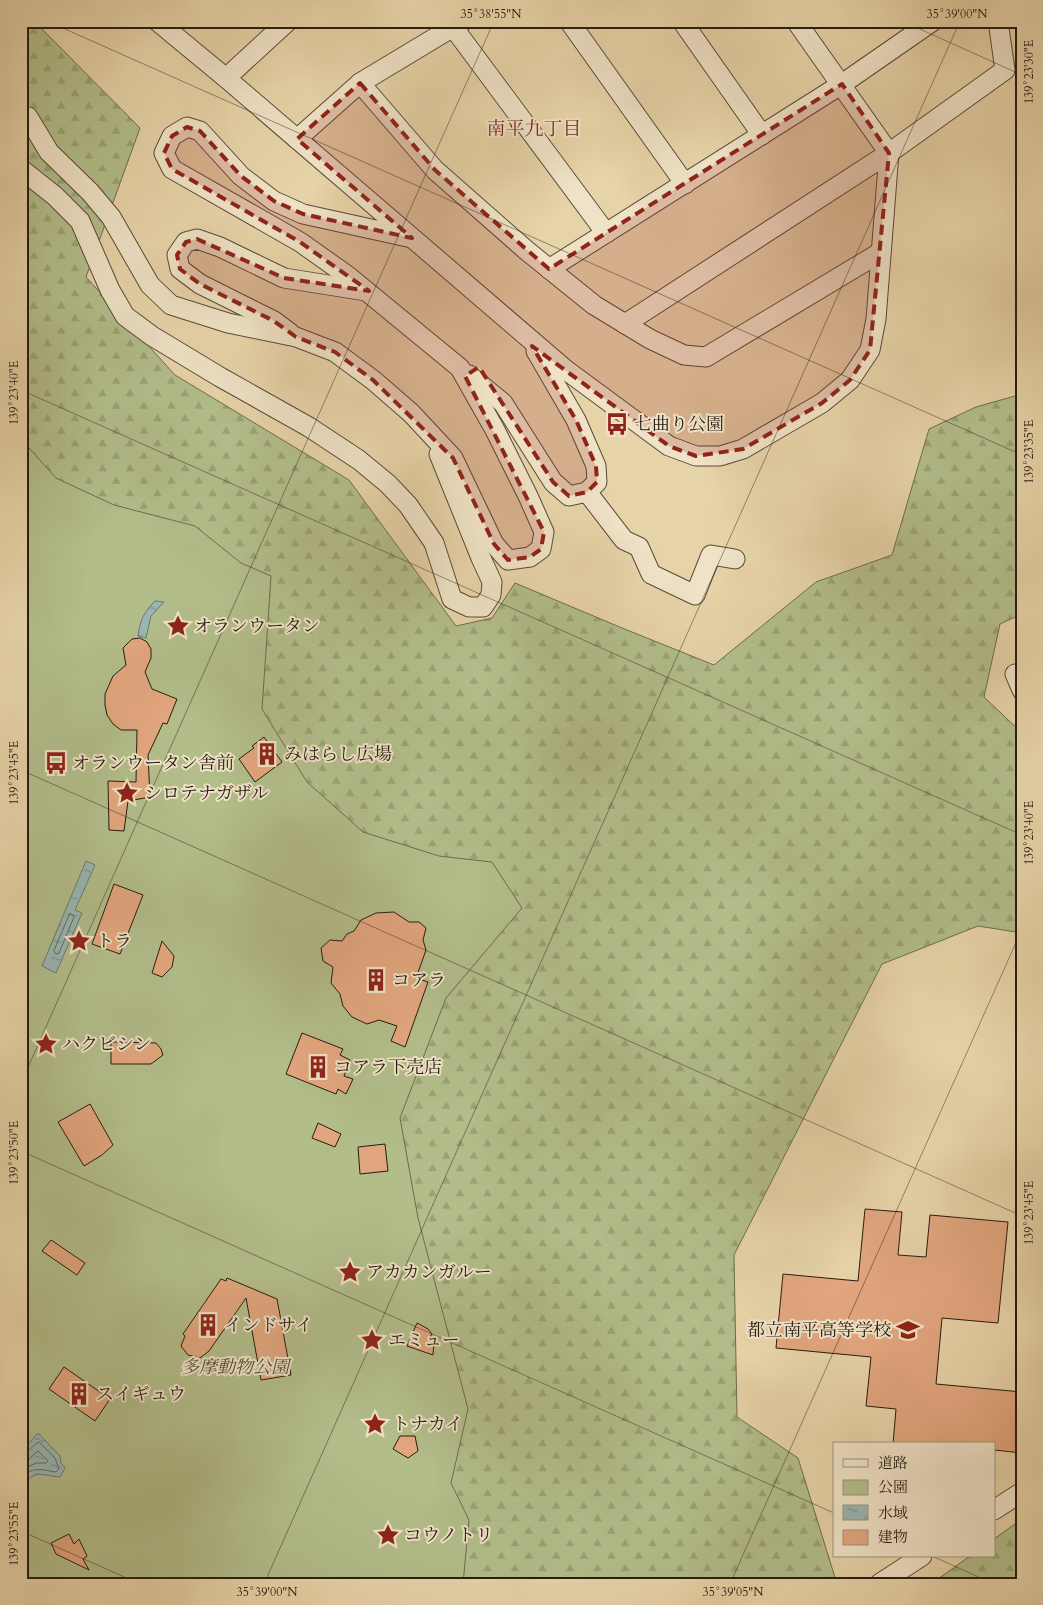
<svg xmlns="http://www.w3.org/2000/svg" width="1043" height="1605" font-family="Cardo,'Noto Serif JP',serif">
<defs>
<pattern id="forest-firs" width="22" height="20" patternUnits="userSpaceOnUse" patternTransform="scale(1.25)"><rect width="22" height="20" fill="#b2bd8a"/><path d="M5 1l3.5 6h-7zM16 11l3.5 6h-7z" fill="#99a276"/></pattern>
<pattern id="water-ripples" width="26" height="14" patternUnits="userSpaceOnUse" patternTransform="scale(1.25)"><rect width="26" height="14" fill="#99b6b1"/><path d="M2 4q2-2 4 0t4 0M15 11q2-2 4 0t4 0" fill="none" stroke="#7d938f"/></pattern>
</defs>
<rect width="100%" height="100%" fill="#e7d3a8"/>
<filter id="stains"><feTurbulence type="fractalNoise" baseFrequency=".004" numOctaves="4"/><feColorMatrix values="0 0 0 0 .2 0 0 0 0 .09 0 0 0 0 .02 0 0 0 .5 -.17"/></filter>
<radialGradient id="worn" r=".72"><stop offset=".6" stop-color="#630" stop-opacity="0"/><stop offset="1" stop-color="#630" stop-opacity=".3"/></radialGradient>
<g fill="url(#forest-firs)" stroke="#6c6c4e">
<polygon points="21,21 34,21 140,128 86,277 175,375 349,480 456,626 492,618 515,583 622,628 714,665 816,582 892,555 929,429 976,407 1022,394 1022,614 1000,624 984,697 1022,733 1022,933 978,926 882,964 734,1255 737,1417 798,1458 837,1584 121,1584 21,611"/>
<polygon points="1022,1519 1022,1584 931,1584 970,1556 994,1556 994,1539"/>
</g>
<polygon fill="#b2bd8a" stroke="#6c6c4e" points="21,439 56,478 114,505 195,526 241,563 271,576 262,709 307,782 363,832 439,856 492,862 522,908 446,998 400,1118 418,1218 468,1409 451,1483 469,1520 463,1584 21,1584"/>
<g fill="url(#water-ripples)" stroke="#6b7871">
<path d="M155 601 164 602 151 616 146 638 138 636C140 620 144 612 155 601Z"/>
<polygon points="86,861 95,865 75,910 82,913 56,973 42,966"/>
<path d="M38 1433 60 1456 61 1463 65 1468 60 1477C39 1475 34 1468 21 1490V1452Z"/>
</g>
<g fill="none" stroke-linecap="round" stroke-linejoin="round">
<g stroke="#606962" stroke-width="1">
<polygon points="70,914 73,915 74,917 59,953 56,954 54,951"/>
<path d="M21 1454C30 1454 32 1444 39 1442L55 1458 59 1469 56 1472C42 1470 30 1465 21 1480"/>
<polyline points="21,1461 29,1459 38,1451 48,1461 46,1463 36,1463 21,1470"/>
</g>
</g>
<g fill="#e2a67e" stroke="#271c12">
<polygon points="140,638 147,642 151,649 151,658 145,672 152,689 177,699 167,724 163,723 148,755 150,797 128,801 124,831 109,830 108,781 136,782 137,730 121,730 113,724 107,715 105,705 105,694 113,676 126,665 123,648 132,639"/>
<polygon points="264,737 282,762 255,782 239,759 254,748 252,746"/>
<polygon points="114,884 143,895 120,954 92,944"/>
<polygon points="394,912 409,922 419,922 426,928 423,940 426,950 416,978 428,982 405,1047 391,1041 397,1026 379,1020 367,1024 352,1017 343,1006 340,994 331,983 333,967 323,961 321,948 330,940 342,941 347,934 354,931 361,920 376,913"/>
<polygon points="162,941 174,956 172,967 162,977 152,973"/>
<polygon points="302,1033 343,1049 340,1055 350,1060 344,1076 353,1079 346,1094 338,1089 336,1094 286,1074"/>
<polygon points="111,1042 156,1043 161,1049 163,1055 151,1064 111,1064"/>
<polygon points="90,1104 113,1145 102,1155 84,1166 58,1122"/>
<polygon points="318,1123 341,1134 335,1147 312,1138"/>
<polygon points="385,1144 388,1171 360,1174 358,1147"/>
<polygon points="865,1209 902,1212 898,1255 926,1257 930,1215 1008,1222 998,1323 942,1318 936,1384 1022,1392 1022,1453 994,1450 994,1444 893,1444 896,1409 866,1406 871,1357 776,1348 783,1274 858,1281"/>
<polygon points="51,1240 85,1263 77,1275 42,1251"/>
<polygon points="227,1278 277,1299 291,1375 261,1380 246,1298 209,1351 200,1358 188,1355 181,1346 185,1336 183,1334 221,1279 226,1281"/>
<polygon points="417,1323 428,1329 432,1334 430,1337 434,1341 433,1355 407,1346"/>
<polygon points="64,1367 110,1399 95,1421 49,1389"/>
<polygon points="400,1436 415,1436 418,1451 408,1458 393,1449"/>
<polygon points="69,1534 74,1544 79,1539 87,1556 83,1559 89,1570 56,1554 51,1543"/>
</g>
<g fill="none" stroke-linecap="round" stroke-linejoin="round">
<defs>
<g id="minor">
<polyline points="157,21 226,78 566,370 669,446 696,456 720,456 743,449 822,403 850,380 870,350 876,319 889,153 796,21"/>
<polyline points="569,21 685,184"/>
<polyline points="682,21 762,135"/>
<polyline points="453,27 606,233"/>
<polyline points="226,78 288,21"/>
<polyline points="360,83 435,170 526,250 594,305 650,339 684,355 706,357 881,252"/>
<polyline points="21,115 28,117 49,152 90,192 111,217 150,285 171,305 228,323 296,337 335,352 373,380 411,413 453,458 494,544 508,560 530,557 541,549 544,532 528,496 495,430 460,368 348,276 300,242 172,169 164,153 172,136 187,127 200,131 241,176 274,201 303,214 412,238"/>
<polyline points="297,139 360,83 463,21"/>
<polyline points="21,169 55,196 80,221 110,290 125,316 152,336 220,377 309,427 359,460 388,484 408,505 434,543 452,599 469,607 483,607 491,595 492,582 481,558 439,454"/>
<polyline points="549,269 842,84 933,21"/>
<polyline points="625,324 889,153 1005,70 998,21"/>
<polyline points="290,333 274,321 200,284 180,269 177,255 186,242 197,239 220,247 284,278 366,291"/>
<polyline points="469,375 503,403 553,482 569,496 587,492 597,482 596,466 576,420 536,351"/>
<polyline points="587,492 624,540 639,547 651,574 695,595 711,555 735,559"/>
<polyline points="1015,674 1022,690"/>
<polyline points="994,1510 1022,1492"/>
<polyline points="879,1584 922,1556"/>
</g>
</defs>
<use href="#minor" stroke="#574a38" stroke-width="21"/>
<use href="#minor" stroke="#efe2c6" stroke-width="19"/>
</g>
<path fill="#8f2418" fill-opacity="0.2" stroke="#8f2418" stroke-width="4" stroke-dasharray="10 6" stroke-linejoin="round" d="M360 83 435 170 549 269 842 84 889 153 870 350 850 380 822 403 743 449 696 456 669 446 532 346 576 420 596 466 597 482 587 492 569 496 553 482 479 367 465 376 544 532 541 549 530 557 508 560 494 544 453 458 373 380 335 352 296 337 274 321 200 284 180 269 177 255 186 242 197 239 284 278 369 291 300 242 172 169 164 153 172 136 187 127 200 131 241 176 274 201 303 214 412 238 297 139Z"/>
<path fill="none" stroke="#271c12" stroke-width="1" stroke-opacity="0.45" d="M47 21 1022 455M902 21 1022 75M21 36 28 21M21 390 1022 835M21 770 1022 1216M21 1083 494 21M21 1151 834 1513M21 1531 140 1584M932 1556 994 1584M264 1584 960 21M730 1584 1022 929"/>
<defs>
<symbol id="bus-bare" viewBox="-9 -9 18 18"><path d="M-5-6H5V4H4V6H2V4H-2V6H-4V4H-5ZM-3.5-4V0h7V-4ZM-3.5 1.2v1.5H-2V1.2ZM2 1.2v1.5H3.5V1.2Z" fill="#8f2418" stroke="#efe2c6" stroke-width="2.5" paint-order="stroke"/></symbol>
<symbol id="sight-bare" viewBox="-9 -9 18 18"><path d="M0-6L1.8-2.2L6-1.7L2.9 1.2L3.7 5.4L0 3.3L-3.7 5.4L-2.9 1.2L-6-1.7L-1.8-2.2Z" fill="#8f2418" stroke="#efe2c6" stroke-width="2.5" paint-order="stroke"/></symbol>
<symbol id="building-bare" viewBox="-9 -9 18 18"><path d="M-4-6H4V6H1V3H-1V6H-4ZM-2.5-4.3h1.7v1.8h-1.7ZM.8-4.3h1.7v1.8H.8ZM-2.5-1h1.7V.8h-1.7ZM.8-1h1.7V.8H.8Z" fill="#8f2418" stroke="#efe2c6" stroke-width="2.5" paint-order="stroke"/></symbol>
<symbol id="school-bare" viewBox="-9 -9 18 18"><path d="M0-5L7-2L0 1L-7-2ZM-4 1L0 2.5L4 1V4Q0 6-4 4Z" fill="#8f2418" stroke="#efe2c6" stroke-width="2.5" paint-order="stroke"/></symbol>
</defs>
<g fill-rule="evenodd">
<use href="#bus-bare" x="601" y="408" width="32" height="32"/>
<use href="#sight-bare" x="162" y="610" width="32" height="32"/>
<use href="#building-bare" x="251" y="738" width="32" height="32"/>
<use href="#bus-bare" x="40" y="747" width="32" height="32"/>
<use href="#sight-bare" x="111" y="777" width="32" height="32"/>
<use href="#sight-bare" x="63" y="925" width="32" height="32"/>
<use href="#building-bare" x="360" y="964" width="32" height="32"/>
<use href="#sight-bare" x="30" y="1028" width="32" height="32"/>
<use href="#building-bare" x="302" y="1051" width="32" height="32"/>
<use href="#sight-bare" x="334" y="1256" width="32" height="32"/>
<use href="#building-bare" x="192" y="1309" width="32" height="32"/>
<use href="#school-bare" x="892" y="1314" width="32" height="32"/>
<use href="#sight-bare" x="356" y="1324" width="32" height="32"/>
<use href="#building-bare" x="63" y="1378" width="32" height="32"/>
<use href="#sight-bare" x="359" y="1408" width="32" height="32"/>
<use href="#sight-bare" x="372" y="1519" width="32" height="32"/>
</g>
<g text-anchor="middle" stroke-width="4" stroke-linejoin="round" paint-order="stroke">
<g font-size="18" fill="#271c12" stroke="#efe2c6" text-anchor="start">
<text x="634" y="430">七曲り公園</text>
<text x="194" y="632">オランウータン</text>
<text x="284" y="760">みはらし広場</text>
<text x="72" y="769">オランウータン舎前</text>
<text x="144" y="799">シロテナガザル</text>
<text x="96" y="947">トラ</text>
<text x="392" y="986">コアラ</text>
<text x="62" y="1050">ハクビシン</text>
<text x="334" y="1073">コアラ下売店</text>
<text x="366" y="1278">アカカンガルー</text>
<text x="224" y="1331">インドサイ</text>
<text x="891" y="1336" text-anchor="end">都立南平高等学校</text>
<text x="388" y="1346">エミュー</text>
<text x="96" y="1400">スイギュウ</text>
<text x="392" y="1430">トナカイ</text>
<text x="404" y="1541">コウノトリ</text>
</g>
<g font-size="18" font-style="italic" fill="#514c36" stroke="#efe2c6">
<text x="235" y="1373">多摩動物公園</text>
</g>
<g font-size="19" fill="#7a1f14" stroke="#efe2c6">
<text x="534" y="135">南平九丁目</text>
</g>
</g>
<rect width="1043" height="1605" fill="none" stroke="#e7d3a8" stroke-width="55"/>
<rect x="833" y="1442" width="162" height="115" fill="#efe2c6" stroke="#9f937e"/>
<rect x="843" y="1459" width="25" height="8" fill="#efe2c6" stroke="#9f937e"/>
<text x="878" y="1468" font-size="15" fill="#271c12">道路</text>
<rect x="843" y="1480" width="25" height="15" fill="#b2bd8a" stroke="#9f937e"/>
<text x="878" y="1492" font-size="15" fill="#271c12">公園</text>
<rect x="843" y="1505" width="25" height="15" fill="url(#water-ripples)" stroke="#9f937e"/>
<text x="878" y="1518" font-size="15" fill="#271c12">水域</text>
<rect x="843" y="1530" width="25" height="15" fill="#e2a67e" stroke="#9f937e"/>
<text x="878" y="1542" font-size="15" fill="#271c12">建物</text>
<rect x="28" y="28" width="988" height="1550" fill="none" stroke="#271c12" stroke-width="2"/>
<g font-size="12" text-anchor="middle" fill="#271c12">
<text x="491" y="18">35°38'55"N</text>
<text x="957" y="18">35°39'00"N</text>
<text transform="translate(1029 72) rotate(-90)" y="4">139°23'30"E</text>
<text transform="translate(14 393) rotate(-90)" y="4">139°23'40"E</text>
<text transform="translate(1029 452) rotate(-90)" y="4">139°23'35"E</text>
<text transform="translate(14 773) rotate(-90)" y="4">139°23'45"E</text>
<text transform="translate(1029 833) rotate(-90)" y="4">139°23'40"E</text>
<text transform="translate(14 1153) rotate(-90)" y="4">139°23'50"E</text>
<text transform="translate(1029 1213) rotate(-90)" y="4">139°23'45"E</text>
<text transform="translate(14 1534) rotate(-90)" y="4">139°23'55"E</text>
<text x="267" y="1596">35°39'00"N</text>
<text x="733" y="1596">35°39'05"N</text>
</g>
<rect width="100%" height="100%" filter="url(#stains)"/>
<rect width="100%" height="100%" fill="url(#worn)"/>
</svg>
